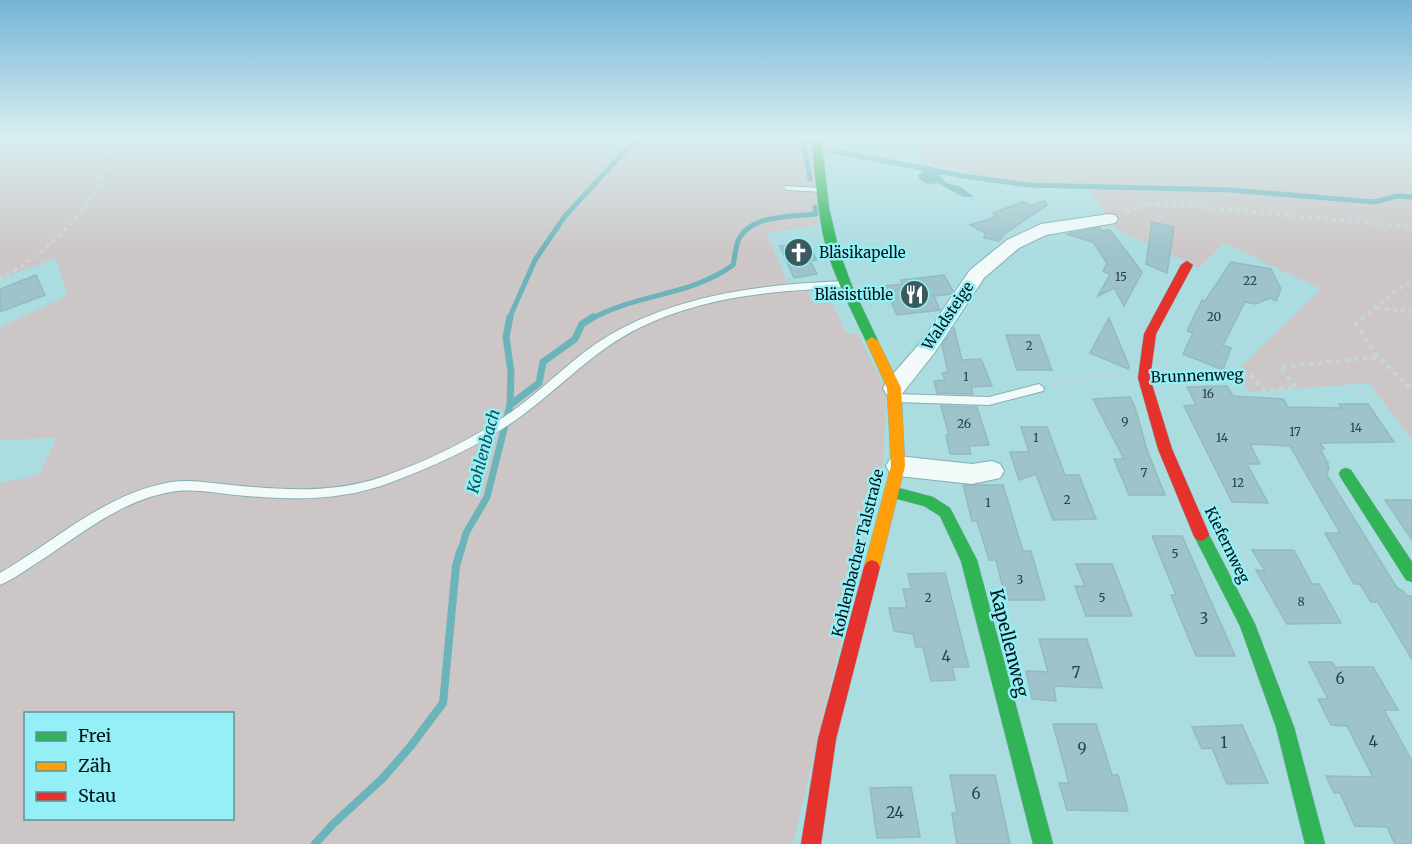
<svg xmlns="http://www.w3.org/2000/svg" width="1412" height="844" font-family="Merriweather,serif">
<rect width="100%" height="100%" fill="#aadce0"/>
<g fill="#cdc6c6" fill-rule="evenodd">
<path d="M0 136H807L814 160 818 225 767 233 789 287 804 285 814 304 831 301 847 333 858 334 887 393 883 462 793 844H0V483L39 475 56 438 0 440V327L67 296 56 258 0 279ZM26 714H232V818H26Z"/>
<path d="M864 136H1412V440L1369 383 1250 392 1234 373 1321 289 1224 243 1199 268 1118 230 1086 185C1029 187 975 176 920 161V142Z"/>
</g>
<polygon fill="#6ab4ba" points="925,170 938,173 946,183 959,186 974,197 963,197 938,183 928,184 920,180 918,175"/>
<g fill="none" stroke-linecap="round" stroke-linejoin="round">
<g stroke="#6ab4ba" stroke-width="5">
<polyline points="802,136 810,179"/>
<polyline points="828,150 963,176 1028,185 1231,190 1374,202 1397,196 1412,197"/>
<polyline points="509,319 535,260 565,216 639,136"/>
<path d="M591 319C635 294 691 296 733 265 735 258 735 248 738 241 750 214 791 217 816 214L815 207"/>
</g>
<g stroke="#6ab4ba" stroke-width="7">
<polyline points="510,317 506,337 511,372 510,405"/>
<polyline points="461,551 466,533 487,497 510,405 539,383 543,362 575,339 582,324 593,317"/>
</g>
<polyline stroke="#6ab4ba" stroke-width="8" points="315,844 333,824 382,779 410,747 443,703 456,566 461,549"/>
</g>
<g fill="#9ec3ca" stroke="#94bac1" stroke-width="1.5">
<polygon points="1045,201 1047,205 1006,233 999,241 984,238 985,233 970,225 996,217 993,213 1022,202 1031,205"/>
<polygon points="1152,222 1174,227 1167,273 1146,264"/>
<polygon points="1099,228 1102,231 1110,230 1142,272 1124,306 1114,288 1098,296 1110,274 1103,271 1107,263 1093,242 1066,234"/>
<polygon points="807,242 817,260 810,261 817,274 794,278 780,246"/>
<polygon points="1231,262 1271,269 1281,289 1276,301 1270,298 1256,304 1245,302 1223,345 1231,348 1223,370 1183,354 1193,333 1187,331 1202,300 1205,301"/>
<polygon points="36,275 45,295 0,312 0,289"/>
<polygon points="944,275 953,291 951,294 934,296 940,310 897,315 884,286 903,284 901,280"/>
<polygon points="1109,318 1129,366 1128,369 1090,353"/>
<polygon points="954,328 962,360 981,359 992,386 971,387 973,394 937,393 934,381 945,380 942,373 948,372 942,345"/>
<polygon points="1006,335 1039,335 1052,370 1017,370"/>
<polygon points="1227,386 1233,396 1283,399 1288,407 1342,408 1339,404 1368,404 1394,442 1320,443 1324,449 1320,449 1328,463 1326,463 1329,467 1327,475 1397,588 1403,591 1407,596 1412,596 1412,659 1378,602 1371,602 1360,584 1354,584 1325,533 1340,533 1290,446 1250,444 1260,464 1247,464 1268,503 1232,502 1184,406 1196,405 1187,387"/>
<polygon points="1130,397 1135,407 1147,450 1165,495 1129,495 1114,459 1124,459 1093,399"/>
<polygon points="941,406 977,407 989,445 969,446 971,454 950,454 946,435 949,435"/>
<polygon points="1021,427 1047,427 1065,475 1079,475 1096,519 1053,520 1036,474 1019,480 1010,452 1029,452"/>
<polygon points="963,485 1003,485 1023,551 1031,551 1045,600 1006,600 996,560 989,560 977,521 972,521"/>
<polygon points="1385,500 1412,500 1412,540"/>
<polygon points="1152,536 1182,536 1235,656 1196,656 1171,595 1176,595"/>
<polygon points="1252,550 1294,550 1312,584 1319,584 1341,623 1287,624 1256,570 1265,571"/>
<polygon points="1076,564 1112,564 1132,616 1086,616 1075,586 1085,586"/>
<polygon points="945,573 969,667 952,667 955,680 931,681 923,647 916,647 913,634 894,631 889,608 907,608 903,589 911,589 908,574"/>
<polygon points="1039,639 1087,639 1102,688 1054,686 1056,701 1032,699 1026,671 1048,672"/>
<polygon points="1309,662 1332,662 1335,667 1373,667 1398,710 1384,710 1412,761 1412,844 1395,844 1387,827 1355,826 1340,793 1334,793 1326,776 1373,777 1347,726 1331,725 1318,699 1328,699"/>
<polygon points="1053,724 1096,724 1112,775 1118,775 1128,811 1067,810 1059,783 1069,783"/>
<polygon points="1242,725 1268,783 1227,784 1212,748 1202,749 1192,727"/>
<polygon points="950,775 995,775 1010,844 957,844 952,813 957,813"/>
<polygon points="911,787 920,837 877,838 870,788"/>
</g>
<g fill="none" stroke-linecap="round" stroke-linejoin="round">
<defs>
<g id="lane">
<polygon points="785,186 822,188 826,190 822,192 788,190 784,188"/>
<path d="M845 281 849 284 848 286C829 290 808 289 788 291 738 295 685 305 639 328 594 350 561 387 520 417 481 445 437 465 392 482 340 502 290 500 236 495 215 493 192 488 171 492 122 500 81 534 40 561 27 569 14 579 0 585V573C55 541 106 493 171 482 191 479 211 483 231 485 282 490 332 494 382 477 428 461 474 439 514 410 546 387 574 356 608 336 679 294 764 284 845 281Z"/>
<polygon points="1039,384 1044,388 1043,391 989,405 896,402 891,398 896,394 989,397"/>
</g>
<g id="street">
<polygon points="1109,214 1115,215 1118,219 1115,223 1046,235 1019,248 984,278 935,352 902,394 894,396 886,394 883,388 886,382 921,342 970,270 1007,240 1041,224"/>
<polygon points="898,456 972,464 992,461 1000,464 1004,471 1000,478 972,484 898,476 890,473 886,466 890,459"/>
</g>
<g id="fast">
<path d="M811 136H821L829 208 839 251 852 286 878 341 876 344 872 345 866 341C852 312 837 282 827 251 817 214 816 174 811 136Z"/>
<polygon points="1346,468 1351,470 1412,562 1412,582 1406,580 1341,478 1339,474 1341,470"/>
<polygon points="891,486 933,497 950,508 977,560 1053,844 1033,844 961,561 940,516 924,506 886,496 884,492 886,488"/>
<polygon points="1201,527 1206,529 1255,624 1294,727 1325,844 1305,844 1276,727 1240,626 1193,534 1196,529"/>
</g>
<polygon id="slow" points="872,337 878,341 901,388 905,466 880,567 877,572 872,574 867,572 864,567 891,466 887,388 866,341"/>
<g id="jam">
<polygon points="1187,261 1193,265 1156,334 1150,378 1172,449 1209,534 1206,539 1201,541 1196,539 1193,534 1158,449 1138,378 1144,334 1181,265"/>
<polygon points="872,560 877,562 880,567 836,739 821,844 801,844 818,739 864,567 867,562"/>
</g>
</defs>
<use href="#lane" stroke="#86aeb2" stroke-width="2"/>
<use href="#street" stroke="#86aeb2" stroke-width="2"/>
<use href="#fast" stroke="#86aeb2" stroke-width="1"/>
<use href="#slow" stroke="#86aeb2" stroke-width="1"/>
<use href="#jam" stroke="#86aeb2" stroke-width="1"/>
<g stroke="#c6d6d7" stroke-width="3" stroke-dasharray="4 4" stroke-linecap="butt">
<polyline points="1126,212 1146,204 1190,206 1412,227"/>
<path d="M0 279C40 258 100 206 107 159 108 152 106 144 105 136"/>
<polyline points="1377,308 1412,312"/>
<polyline points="1362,319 1391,294 1412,281"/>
</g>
<g stroke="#c6d6d7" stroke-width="4" stroke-dasharray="4.5 4.5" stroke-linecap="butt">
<polyline points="1364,317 1356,324 1378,357 1412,390"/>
<polyline points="1170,377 1250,374 1264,391 1296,387 1280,367 1378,357"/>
<polyline points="1054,385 1094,376 1120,375"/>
</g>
<use href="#lane" fill="#f2fafa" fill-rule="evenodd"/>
<use href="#street" fill="#f2fafa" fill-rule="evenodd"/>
<use href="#fast" fill="#30b455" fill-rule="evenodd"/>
<use href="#slow" fill="#ff9f0a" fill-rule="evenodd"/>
<use href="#jam" fill="#e5322d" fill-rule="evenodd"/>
</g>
<linearGradient id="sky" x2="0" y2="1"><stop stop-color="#75b4d6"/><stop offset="0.54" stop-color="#d9eff1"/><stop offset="1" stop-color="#d9eff1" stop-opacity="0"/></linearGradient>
<rect width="1412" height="254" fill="url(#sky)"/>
<defs>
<symbol id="church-disc" viewBox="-11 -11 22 22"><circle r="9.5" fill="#3b5a5d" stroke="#94eff6"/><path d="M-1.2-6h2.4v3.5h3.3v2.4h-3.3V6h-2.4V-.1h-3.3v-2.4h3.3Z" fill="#fff"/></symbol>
<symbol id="restaurant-disc" viewBox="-11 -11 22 22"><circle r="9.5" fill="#3b5a5d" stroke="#94eff6"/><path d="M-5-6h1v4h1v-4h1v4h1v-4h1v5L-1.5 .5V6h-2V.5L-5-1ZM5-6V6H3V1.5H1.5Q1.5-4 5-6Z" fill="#fff"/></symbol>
</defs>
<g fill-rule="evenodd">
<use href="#church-disc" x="782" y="236" width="33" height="33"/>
<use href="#restaurant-disc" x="898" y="278" width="33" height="33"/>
</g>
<g text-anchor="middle" stroke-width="5" stroke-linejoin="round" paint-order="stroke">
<g font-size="12" fill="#2a4246">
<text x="1121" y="281">15</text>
<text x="1250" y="285">22</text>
<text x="1214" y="321">20</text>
<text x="1029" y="350">2</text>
<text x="966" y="381">1</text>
<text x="1208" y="398">16</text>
<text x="1125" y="426">9</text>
<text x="964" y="428">26</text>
<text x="1356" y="432">14</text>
<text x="1295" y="436">17</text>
<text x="1036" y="442">1</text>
<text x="1222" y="442">14</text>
<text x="1144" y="477">7</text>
<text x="1238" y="487">12</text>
<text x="1067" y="504">2</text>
<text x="988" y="507">1</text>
<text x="1175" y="558">5</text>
<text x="1020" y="584">3</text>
<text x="928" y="602">2</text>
<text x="1102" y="602">5</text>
<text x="1301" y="606">8</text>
</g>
<g font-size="15" fill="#001416" stroke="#94eff6" text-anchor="start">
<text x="819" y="258">Bläsikapelle</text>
<text x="893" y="300" text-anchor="end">Bläsistüble</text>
</g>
<g font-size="15" fill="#001416" stroke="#94eff6">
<text transform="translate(948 316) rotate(-56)" y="5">Waldsteige</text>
<text transform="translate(1197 376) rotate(-2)" y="5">Brunnenweg</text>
<text transform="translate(1227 545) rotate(64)" y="5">Kiefernweg</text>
<text transform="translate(858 553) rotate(-76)" y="5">Kohlenbacher Talstraße</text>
</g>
<g font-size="15" fill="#2a4246">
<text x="1204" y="624">3</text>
<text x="946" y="662">4</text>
<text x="1076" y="678">7</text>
<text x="1340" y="684">6</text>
<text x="1373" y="747">4</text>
<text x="1224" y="748">1</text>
<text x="1082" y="754">9</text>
<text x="976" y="799">6</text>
<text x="895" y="818">24</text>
</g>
<g font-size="16" font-style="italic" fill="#075459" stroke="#94eff6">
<text transform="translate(483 451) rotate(-75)" y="6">Kohlenbach</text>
</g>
<g font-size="18" fill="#001416" stroke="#94eff6">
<text transform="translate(1009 643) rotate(76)" y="6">Kapellenweg</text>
</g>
</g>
<rect x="24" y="712" width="210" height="108" fill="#94eff6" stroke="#59979c" stroke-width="1.5"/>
<rect x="36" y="732" width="30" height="9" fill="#30b455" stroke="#59979c" stroke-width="1.5"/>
<text x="78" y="742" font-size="18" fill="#001416">Frei</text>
<rect x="36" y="762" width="30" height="9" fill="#ff9f0a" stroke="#59979c" stroke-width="1.5"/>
<text x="78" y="772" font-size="18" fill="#001416">Zäh</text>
<rect x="36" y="792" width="30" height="9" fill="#e5322d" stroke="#59979c" stroke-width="1.5"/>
<text x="78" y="802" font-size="18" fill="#001416">Stau</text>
</svg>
